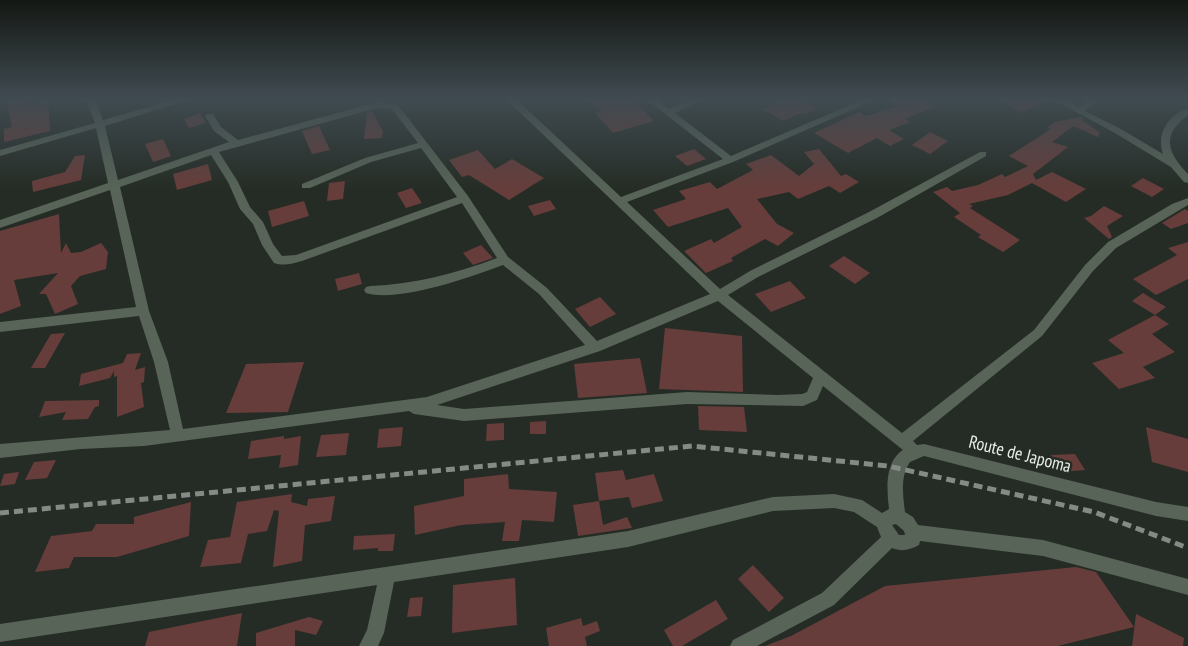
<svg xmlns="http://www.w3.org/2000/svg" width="1188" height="646" font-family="'PT Sans Narrow',sans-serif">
<rect width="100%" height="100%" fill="#252c25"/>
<g fill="#663d3a">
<polygon points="22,99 28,99 29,105 48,99 50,131 4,142 4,129 12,127 7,103"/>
<polygon points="588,99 633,99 654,121 613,133 595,113 601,111"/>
<polygon points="783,99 799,99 817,108 805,115 801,113 783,121 763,109"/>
<polygon points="887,99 922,99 934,107 905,119 910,122 889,130 904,139 890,146 877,138 848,153 814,133 859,112 866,116 897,106"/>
<polygon points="997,99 1050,99 1050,100 1021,113"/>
<polygon points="372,111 383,131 382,138 364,139 367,113"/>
<polygon points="200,113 206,123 189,128 184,119"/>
<polygon points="1081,117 1084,118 1082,120 1100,133 1098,137 1073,126 1052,142 1068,147 1033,174 1036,180 1052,172 1086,189 1066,202 1032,183 1008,195 969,204 973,206 970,208 1020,240 1003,252 978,237 981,235 954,217 960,213 933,192 947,187 952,191 978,185 1002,174 1005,177 1028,166 1009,156 1051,129 1047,128 1055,122"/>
<polygon points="319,126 330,150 312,154 302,131"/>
<polygon points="930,132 948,141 930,154 912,145"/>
<polygon points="163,139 171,156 153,162 145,144"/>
<polygon points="694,149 706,159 687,166 675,156"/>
<polygon points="819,149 841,176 846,174 859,182 840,193 829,186 798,199 789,192 757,199 777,224 794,233 778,246 765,239 731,258 733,261 706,273 684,251 711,239 714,243 742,227 728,208 668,227 653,210 686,199 679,191 710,182 717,189 753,170 746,164 771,155 799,176 814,164 804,152"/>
<polygon points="478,150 495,169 512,159 544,178 509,200 469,175 462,177 449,160"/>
<polygon points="85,155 81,180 33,192 32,181 65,172 75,156"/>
<polygon points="208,164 212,180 177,190 173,174"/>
<polygon points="1143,178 1164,189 1152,197 1131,186"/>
<polygon points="345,181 343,199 327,201 329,183"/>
<polygon points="412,188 422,203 406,208 397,193"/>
<polygon points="550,200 556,209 534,216 528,206"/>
<polygon points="304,201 309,216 272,227 268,211"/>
<polygon points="1104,206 1123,216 1107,226 1112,237 1109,239 1084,218 1091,216"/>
<polygon points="1185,209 1188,211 1188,223 1171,229 1162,223"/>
<polygon points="59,214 61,253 66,243 71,253 81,252 101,243 108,252 106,269 80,276 71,286 78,304 55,314 46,294 39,294 58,273 14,280 21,306 0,314 0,231"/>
<polygon points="1188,242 1188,279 1156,295 1133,279 1177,255 1168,248"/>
<polygon points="481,245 493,258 473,265 463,253"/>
<polygon points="844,256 870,273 855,284 829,266"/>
<polygon points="359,273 362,284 338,291 335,279"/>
<polygon points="790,281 806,298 771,312 755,294"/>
<polygon points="1143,293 1166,307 1155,315 1132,301"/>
<polygon points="600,297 616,314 590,327 575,309"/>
<polygon points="1155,315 1169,324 1152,334 1175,352 1143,367 1155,378 1119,389 1092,363 1124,353 1108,340"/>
<polygon points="665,328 742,336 743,392 659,389"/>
<polygon points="65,333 45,368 31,368 51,334"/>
<polygon points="141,353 135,370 145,367 144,382 141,383 144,407 117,417 117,376 114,377 114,371 110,378 79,386 81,374 123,363 127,354"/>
<polygon points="640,358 647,393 578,398 574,364"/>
<polygon points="304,362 288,412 226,413 246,364"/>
<polygon points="99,400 99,406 95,407 88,419 62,420 66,412 39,417 45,401"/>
<polygon points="698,406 744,407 747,432 699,430"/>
<polygon points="546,421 546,434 530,434 530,422"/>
<polygon points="504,423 504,440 486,441 487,424"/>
<polygon points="403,427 401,446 377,448 379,429"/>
<polygon points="1146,427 1188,439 1188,472 1152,462"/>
<polygon points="349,433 346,455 316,457 321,435"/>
<polygon points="284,436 284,439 301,436 298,465 279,468 281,455 248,459 251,441"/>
<polygon points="1075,454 1085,470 1060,472 1051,455"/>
<polygon points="56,460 47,478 25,480 34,462"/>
<polygon points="623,470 626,480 654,474 663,501 632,508 629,497 599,501 595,473"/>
<polygon points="19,472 15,484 0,486 4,474"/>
<polygon points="508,474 509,489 557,492 554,522 522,520 519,541 502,541 505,522 461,525 415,535 414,506 464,496 464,479"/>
<polygon points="292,494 291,502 307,506 308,499 335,496 331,521 305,525 302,561 273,567 279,511 274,510 267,531 248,534 241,563 200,567 208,540 230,537 237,502"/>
<polygon points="599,501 603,525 627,517 632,528 578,536 573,505"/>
<polygon points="191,502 189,536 117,557 74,557 69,568 35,572 51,536 92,531 96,524 134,524 134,517"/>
<polygon points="395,534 393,551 378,551 378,548 353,550 354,536"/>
<polygon points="753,565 784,598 769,612 738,579"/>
<polygon points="1076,567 1096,572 1134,627 1058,646 765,646 791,636 885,586"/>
<polygon points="515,578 517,625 452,633 453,585"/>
<polygon points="423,597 421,616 407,617 410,598"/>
<polygon points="716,600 728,619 682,646 673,646 664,630"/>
<polygon points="242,613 237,646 145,646 149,632"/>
<polygon points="1136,614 1184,638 1183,646 1132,646"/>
<polygon points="309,617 323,621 316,635 295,630 295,646 256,646 256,633"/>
<polygon points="581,618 583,626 597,621 600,631 585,637 587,646 549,646 546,628"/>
</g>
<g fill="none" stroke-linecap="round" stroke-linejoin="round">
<g fill="#576457" fill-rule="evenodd">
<path d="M86 99H95L103 120 176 99H191L105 126 118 180 229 142 214 131 205 116 207 114H213L221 127 238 140 377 102 398 105 468 196 508 257 547 288 597 341 710 294 506 99H516L621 197 723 159 646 99H656L669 109 692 99H705L675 113 731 156 864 99H877L733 162 627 202 720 289 750 271 869 212 980 152H986V156L877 218 758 277 728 295 902 433 1034 330 1085 265 1108 242 1172 204 1188 198V205L1116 248 1093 271 1042 336 913 441 917 445 924 444 1156 502 1188 507V521L1156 516 924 456 910 462C900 476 903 495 905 512L913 517 918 525 1043 540 1188 579V595L1043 556 920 541 919 545C909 550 902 552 892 548L834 605 757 646H730L733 640 822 593 881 537 877 527 854 512 834 508 773 511 628 547 394 582 384 633 378 646H359L367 630 377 585 0 642V624L628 531 773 497 834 494 862 500 882 513 889 509C887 491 884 462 903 450L823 386 817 400 803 406 687 404 464 421 414 414 409 411 144 446 81 449 0 458V444L170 430 154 362 139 316 0 332V322L136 307 110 190 0 228V220L108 183 96 128 0 156V150L95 123ZM377 108 392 109 418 143 365 158 302 184V188H310L371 162 421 148 457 197 296 255 282 256 273 244 263 222 250 207 238 182 219 152ZM211 155 228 182 240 209 253 224 262 245 274 263C284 266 292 264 302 261L462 203 497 258C455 274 415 284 370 286L366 287 364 290 366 293C398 303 471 277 503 265L539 294 585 345 427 397 183 429 168 362 149 311 120 187ZM718 301 813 378 807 392 802 394 778 395 687 392 464 409 437 405 600 351ZM896 524 904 531 905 535H899L892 525Z"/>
<path d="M1052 99H1064L1079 107 1089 99H1099L1085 111 1121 129 1163 154C1156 134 1168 115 1188 108V115C1161 135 1167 152 1188 174V183L1184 182 1171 167 1115 133Z"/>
</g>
<polyline stroke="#848a84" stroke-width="5" stroke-dasharray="9 5" stroke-linecap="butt" points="0,513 692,446 888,466 1094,512 1188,548"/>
</g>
<linearGradient id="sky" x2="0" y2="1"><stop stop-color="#141814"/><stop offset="0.52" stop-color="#404b51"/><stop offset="1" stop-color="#404b51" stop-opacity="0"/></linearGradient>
<rect width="1188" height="190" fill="url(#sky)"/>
<g text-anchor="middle" stroke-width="5" stroke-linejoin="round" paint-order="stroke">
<g font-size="18" fill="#e8ede8" stroke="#252c25">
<text transform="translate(1020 454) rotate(14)" y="6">Route de Japoma</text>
</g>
</g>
</svg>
